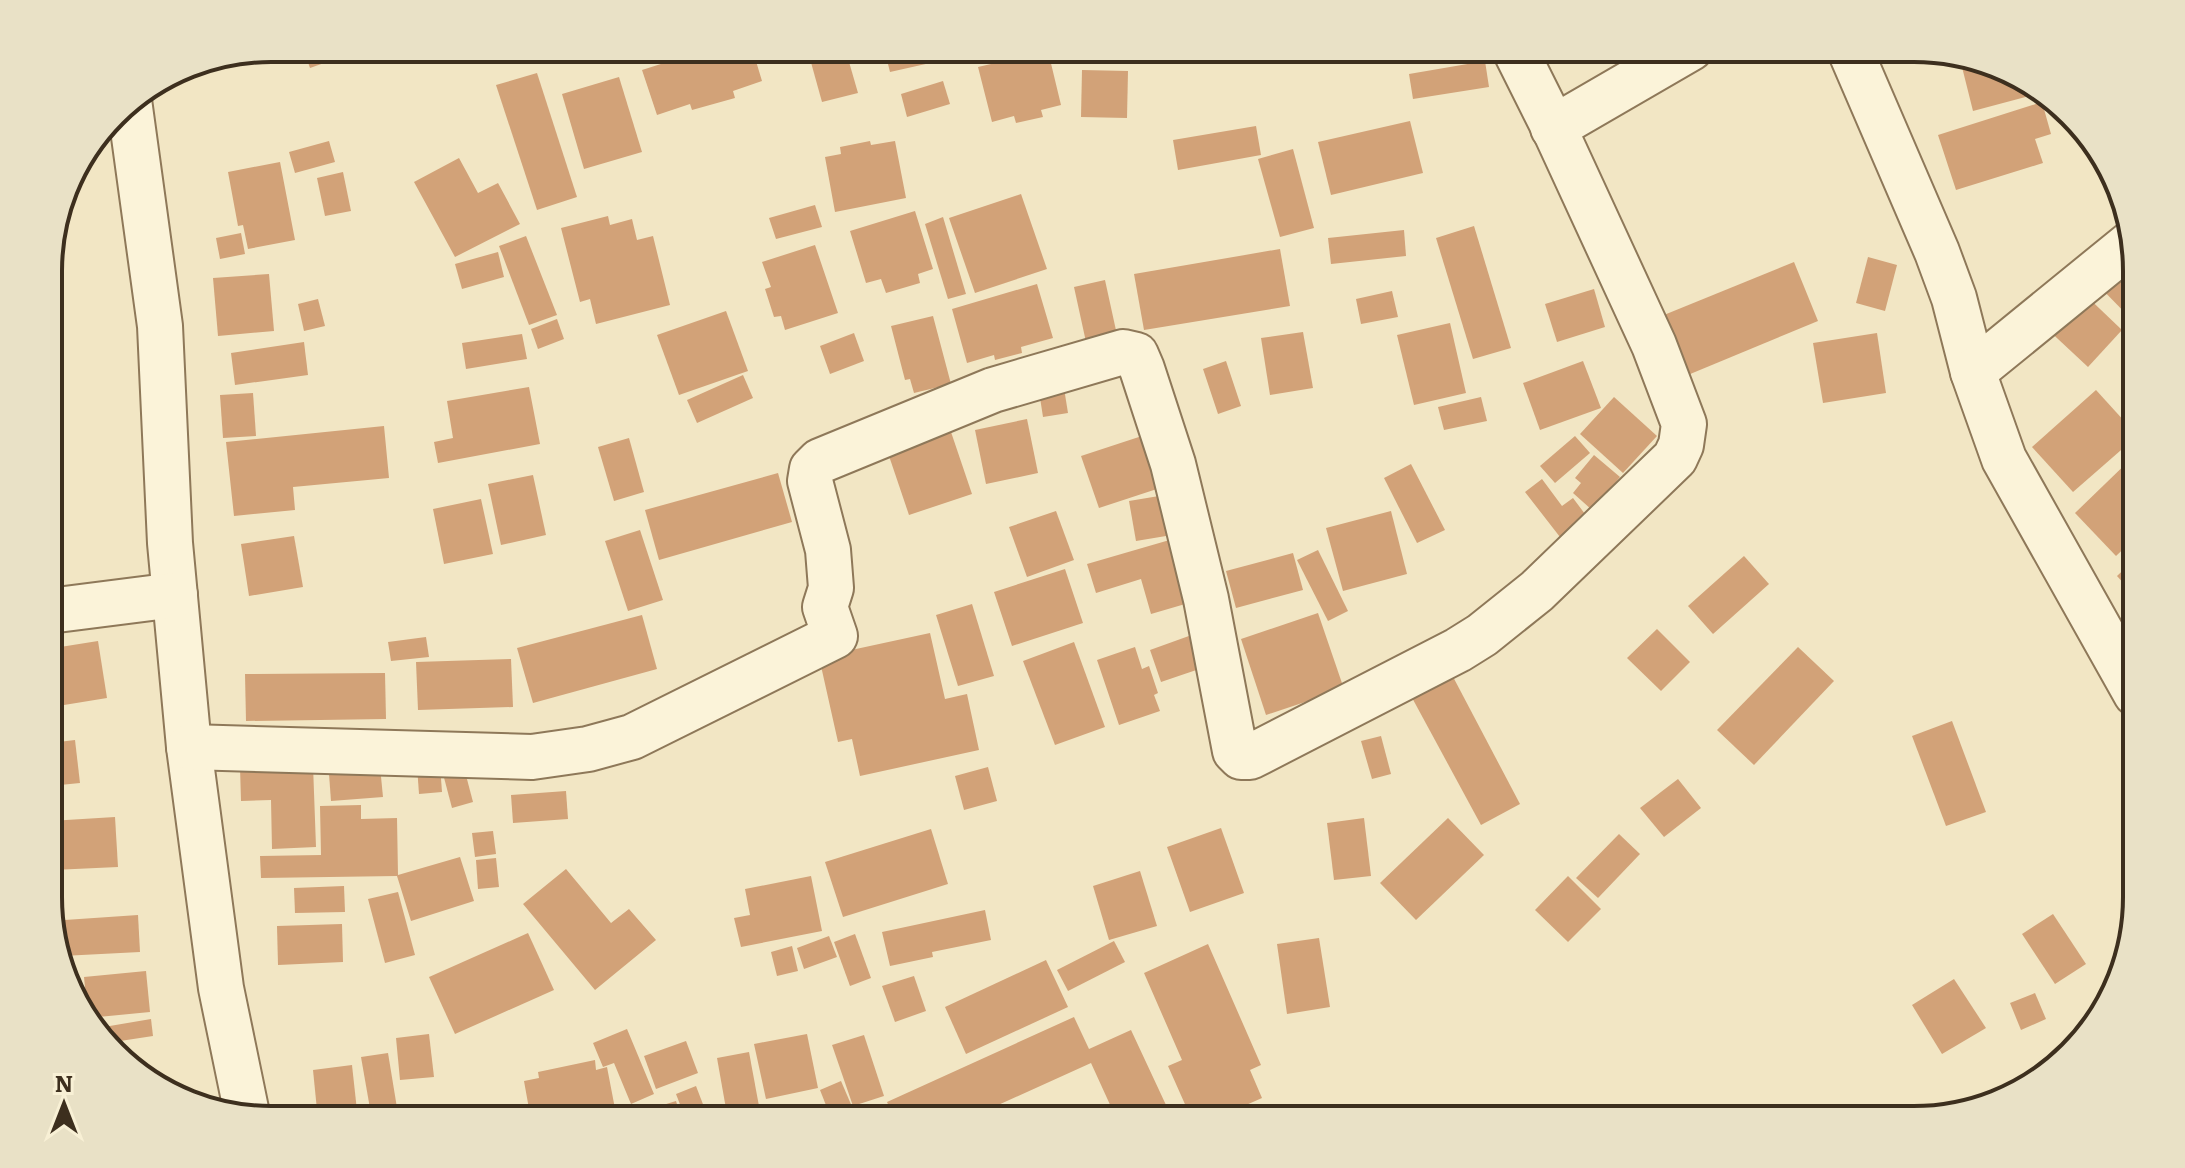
<svg xmlns="http://www.w3.org/2000/svg" width="2185" height="1168" font-family="Literata,serif">
<rect width="100%" height="100%" fill="#f2e6c4"/>
<g fill="#d2a278">
<polygon points="303,48 357,48 358,51 310,68"/>
<polygon points="711,48 752,48 762,81 733,91 735,98 692,110 690,104 657,115 642,70"/>
<polygon points="807,48 845,48 858,93 822,102"/>
<polygon points="873,48 945,48 948,59 890,72 886,56 876,58"/>
<polygon points="1404,48 1459,48 1459,49 1407,61"/>
<polygon points="1048,51 1061,105 1041,110 1043,117 1016,123 1014,116 992,122 978,67"/>
<polygon points="1960,59 2013,71 2031,86 2033,95 1973,111"/>
<polygon points="1485,61 1489,87 1413,99 1409,74"/>
<polygon points="1082,70 1128,71 1127,118 1081,117"/>
<polygon points="537,73 577,197 537,210 496,85"/>
<polygon points="619,77 642,152 584,169 562,94"/>
<polygon points="943,81 950,104 907,117 901,94"/>
<polygon points="2042,102 2051,134 2035,139 2043,163 1956,190 1938,135"/>
<polygon points="1410,121 1423,173 1331,195 1318,142"/>
<polygon points="1256,126 1261,155 1178,170 1173,140"/>
<polygon points="329,141 335,162 295,173 289,152"/>
<polygon points="870,141 871,145 895,141 906,198 835,212 825,157 841,154 840,147"/>
<polygon points="1293,149 1314,228 1280,237 1258,159"/>
<polygon points="459,158 478,193 498,183 520,224 455,257 414,182"/>
<polygon points="280,162 295,240 248,249 243,225 238,226 228,172"/>
<polygon points="343,172 351,211 325,216 317,178"/>
<polygon points="1021,194 1047,269 975,293 949,218"/>
<polygon points="815,205 822,227 776,239 769,218"/>
<polygon points="915,211 933,269 918,274 920,283 886,293 881,279 866,283 850,231"/>
<polygon points="608,216 610,225 632,219 637,240 653,236 670,305 596,324 590,299 580,302 561,228"/>
<polygon points="943,217 966,294 948,299 925,224"/>
<polygon points="1474,226 1511,348 1473,359 1436,238"/>
<polygon points="1404,230 1406,256 1331,264 1328,238"/>
<polygon points="241,233 245,254 220,259 216,238"/>
<polygon points="526,236 557,315 529,325 499,246"/>
<polygon points="815,245 838,313 785,330 781,316 774,317 765,289 771,287 762,262"/>
<polygon points="2135,247 2135,321 2134,322 2096,283"/>
<polygon points="1280,249 1290,306 1144,330 1134,274"/>
<polygon points="498,252 504,277 462,289 455,264"/>
<polygon points="1868,257 1897,265 1885,311 1856,303"/>
<polygon points="1794,262 1818,321 1683,377 1659,317"/>
<polygon points="269,274 274,331 218,336 213,278"/>
<polygon points="1105,280 1117,335 1086,342 1074,287"/>
<polygon points="1037,284 1053,338 1021,347 1022,353 995,360 994,355 967,363 952,309"/>
<polygon points="2078,288 2122,330 2088,367 2043,325"/>
<polygon points="1594,289 1605,327 1557,342 1545,304"/>
<polygon points="1392,291 1398,317 1361,324 1356,299"/>
<polygon points="318,299 325,326 304,331 298,304"/>
<polygon points="726,311 748,371 679,395 657,335"/>
<polygon points="933,316 951,384 914,393 910,379 905,380 891,326"/>
<polygon points="557,319 564,339 538,349 531,329"/>
<polygon points="1450,323 1466,393 1414,405 1397,335"/>
<polygon points="1303,332 1313,388 1270,395 1261,338"/>
<polygon points="854,333 864,361 830,374 820,346"/>
<polygon points="1877,333 1886,393 1823,403 1813,343"/>
<polygon points="522,334 527,359 466,369 462,343"/>
<polygon points="304,342 308,375 235,385 231,353"/>
<polygon points="1226,361 1241,406 1218,414 1203,369"/>
<polygon points="1583,361 1601,408 1540,430 1523,383"/>
<polygon points="743,375 753,398 697,423 687,400"/>
<polygon points="1063,382 1068,413 1043,417 1038,385"/>
<polygon points="529,387 540,444 438,463 434,442 453,438 447,401"/>
<polygon points="2096,390 2136,434 2136,437 2073,492 2032,447"/>
<polygon points="253,393 256,436 223,438 220,395"/>
<polygon points="1481,397 1487,421 1444,430 1438,407"/>
<polygon points="1614,397 1657,436 1623,473 1580,434"/>
<polygon points="1027,419 1038,473 986,484 975,430"/>
<polygon points="384,426 389,478 293,487 295,510 234,516 226,442"/>
<polygon points="951,432 972,494 909,515 888,453"/>
<polygon points="1148,434 1166,486 1099,508 1081,456"/>
<polygon points="1575,436 1590,453 1555,483 1540,466"/>
<polygon points="629,438 644,492 614,501 598,447"/>
<polygon points="2136,454 2136,537 2116,556 2075,513"/>
<polygon points="1594,455 1620,477 1592,510 1573,493 1581,483 1575,478"/>
<polygon points="1411,464 1445,530 1417,543 1384,478"/>
<polygon points="778,473 792,522 659,560 645,510"/>
<polygon points="533,475 546,535 501,545 488,484"/>
<polygon points="1542,479 1562,506 1573,498 1588,518 1560,537 1525,492"/>
<polygon points="1171,494 1178,534 1136,541 1129,501"/>
<polygon points="481,499 493,554 444,564 433,509"/>
<polygon points="1056,511 1074,560 1027,577 1009,527"/>
<polygon points="1391,511 1407,574 1343,591 1326,528"/>
<polygon points="640,530 663,600 628,611 605,541"/>
<polygon points="294,536 303,587 249,596 241,544"/>
<polygon points="1173,539 1192,602 1151,614 1141,579 1096,593 1087,564"/>
<polygon points="1318,550 1348,611 1328,621 1297,560"/>
<polygon points="1293,553 1303,590 1236,608 1226,571"/>
<polygon points="1744,556 1769,584 1713,634 1688,606"/>
<polygon points="2136,558 2136,597 2117,576"/>
<polygon points="1065,569 1083,623 1012,646 994,592"/>
<polygon points="972,604 994,676 958,686 936,615"/>
<polygon points="1318,613 1344,689 1266,715 1241,639"/>
<polygon points="642,615 657,669 533,703 517,648"/>
<polygon points="1657,629 1690,662 1661,691 1627,658"/>
<polygon points="1200,632 1211,665 1161,682 1150,650"/>
<polygon points="930,633 945,699 967,694 979,750 860,776 852,739 838,742 819,657"/>
<polygon points="426,637 429,657 391,661 388,642"/>
<polygon points="98,641 107,698 64,705 54,648"/>
<polygon points="1074,642 1105,727 1055,745 1023,661"/>
<polygon points="1135,647 1142,669 1149,666 1158,693 1154,695 1160,711 1119,725 1097,660"/>
<polygon points="1798,647 1834,681 1754,765 1717,730"/>
<polygon points="511,659 513,707 418,710 416,662"/>
<polygon points="385,673 386,719 246,721 245,674"/>
<polygon points="1451,673 1520,804 1481,825 1410,694"/>
<polygon points="61,713 63,733 50,735 50,714"/>
<polygon points="1952,721 1986,812 1946,826 1912,736"/>
<polygon points="1381,736 1391,774 1372,779 1361,741"/>
<polygon points="75,740 80,783 50,786 50,743"/>
<polygon points="379,756 383,797 331,801 328,760"/>
<polygon points="463,764 473,802 452,808 442,770"/>
<polygon points="313,765 316,847 272,849 271,800 241,801 240,767"/>
<polygon points="440,765 442,792 419,794 417,766"/>
<polygon points="988,767 997,801 964,810 955,776"/>
<polygon points="1678,779 1701,808 1664,837 1640,808"/>
<polygon points="566,791 568,819 513,823 511,795"/>
<polygon points="361,805 361,819 397,818 398,875 460,857 474,901 411,921 397,876 261,878 260,856 321,855 320,806"/>
<polygon points="115,817 118,867 53,870 50,821"/>
<polygon points="1364,818 1371,876 1334,880 1327,823"/>
<polygon points="1448,818 1484,855 1416,920 1380,883"/>
<polygon points="1221,828 1244,893 1190,912 1167,847"/>
<polygon points="931,829 948,884 843,917 825,862"/>
<polygon points="493,831 496,854 475,857 472,833"/>
<polygon points="1619,834 1640,854 1598,898 1576,878"/>
<polygon points="496,858 499,887 478,889 476,860"/>
<polygon points="566,869 611,923 629,909 656,940 595,990 523,904"/>
<polygon points="1140,871 1157,926 1109,940 1093,886"/>
<polygon points="811,876 822,931 741,947 734,918 750,915 745,889"/>
<polygon points="1568,876 1601,909 1568,942 1535,910"/>
<polygon points="344,886 345,912 295,913 294,888"/>
<polygon points="398,892 415,955 385,963 368,899"/>
<polygon points="985,910 991,940 932,952 933,957 890,966 882,932"/>
<polygon points="2053,914 2086,964 2055,984 2022,934"/>
<polygon points="138,915 140,952 62,956 50,927 50,921"/>
<polygon points="342,924 343,962 278,965 277,926"/>
<polygon points="528,933 554,990 455,1034 429,977"/>
<polygon points="855,934 871,978 850,986 834,942"/>
<polygon points="829,936 837,957 804,969 797,948"/>
<polygon points="1319,938 1330,1007 1287,1014 1277,944"/>
<polygon points="1114,941 1125,962 1068,991 1057,970"/>
<polygon points="1208,944 1261,1065 1250,1070 1262,1098 1212,1120 1192,1120 1168,1066 1182,1060 1144,973"/>
<polygon points="792,946 798,971 777,976 771,952"/>
<polygon points="1046,960 1068,1007 966,1054 945,1007"/>
<polygon points="146,971 150,1012 88,1018 84,977"/>
<polygon points="914,976 926,1011 895,1022 882,986"/>
<polygon points="1954,979 1986,1028 1942,1054 1912,1005"/>
<polygon points="2035,993 2046,1019 2021,1030 2010,1003"/>
<polygon points="1074,1017 1089,1049 1131,1030 1173,1120 1117,1120 1091,1063 965,1120 895,1120 887,1102"/>
<polygon points="151,1019 153,1036 107,1043 92,1029"/>
<polygon points="627,1029 654,1094 631,1104 614,1063 603,1067 593,1043"/>
<polygon points="429,1034 434,1077 400,1080 396,1038"/>
<polygon points="807,1034 818,1088 766,1099 754,1044"/>
<polygon points="864,1035 884,1096 853,1106 832,1045"/>
<polygon points="686,1041 698,1073 656,1089 644,1056"/>
<polygon points="749,1052 761,1117 728,1120 717,1058"/>
<polygon points="388,1053 399,1120 372,1120 361,1057"/>
<polygon points="595,1060 596,1070 607,1067 617,1119 531,1120 524,1081 539,1078 538,1072"/>
<polygon points="352,1065 358,1120 318,1120 313,1070"/>
<polygon points="841,1081 853,1109 831,1118 820,1090"/>
<polygon points="696,1086 709,1120 686,1120 676,1094"/>
<polygon points="676,1101 682,1120 640,1120 637,1113"/>
</g>
<g fill="none" stroke-linecap="round" stroke-linejoin="round">
<defs>
<g id="street">
<polyline points="1849,48 1937,252 1954,298 1973,372 2004,459 2136,694"/>
<polyline points="129,100 160,326 170,543 189,747 221,988 247,1114"/>
<polyline points="1553,128 1691,48"/>
<polyline points="1973,372 2135,240"/>
<polyline points="49,611 175,595"/>
<polyline points="189,747 532,757 588,749 632,737 835,636 825,607 831,588 828,550 810,481 812,469 820,461 993,390 1123,352 1136,355 1142,369 1173,464 1206,599 1235,751 1241,757 1250,757 1458,650 1482,635 1537,591 1675,458 1681,445 1684,424 1654,345 1553,126 1514,48"/>
</g>
</defs>
<use href="#street" stroke="#8e7859" stroke-width="48"/>
<use href="#street" stroke="#fbf3d9" stroke-width="44"/>
</g>
<path d="M0 0H2185V1168H0ZM271 62H1914A209 209 0 0 1 2123 271V897A209 209 0 0 1 1914 1106H271A209 209 0 0 1 62 897V271A209 209 0 0 1 271 62Z" fill="#e9e1c6" fill-rule="evenodd"/>
<path fill="none" stroke="#3d2f1e" stroke-width="4" d="M271 62H1914A209 209 0 0 1 2123 271V897A209 209 0 0 1 1914 1106H271A209 209 0 0 1 62 897V271A209 209 0 0 1 271 62Z"/>
<g transform="translate(64 1104)" stroke="#f8f0d5" stroke-width="6" paint-order="stroke">
<path d="M0-6L14 30L0 20L-14 30Z" fill="#3d2f1e"/>
<text y="-12" font-size="22" font-weight="bold" text-anchor="middle" fill="#3d2f1e">N</text>
</g>
</svg>
